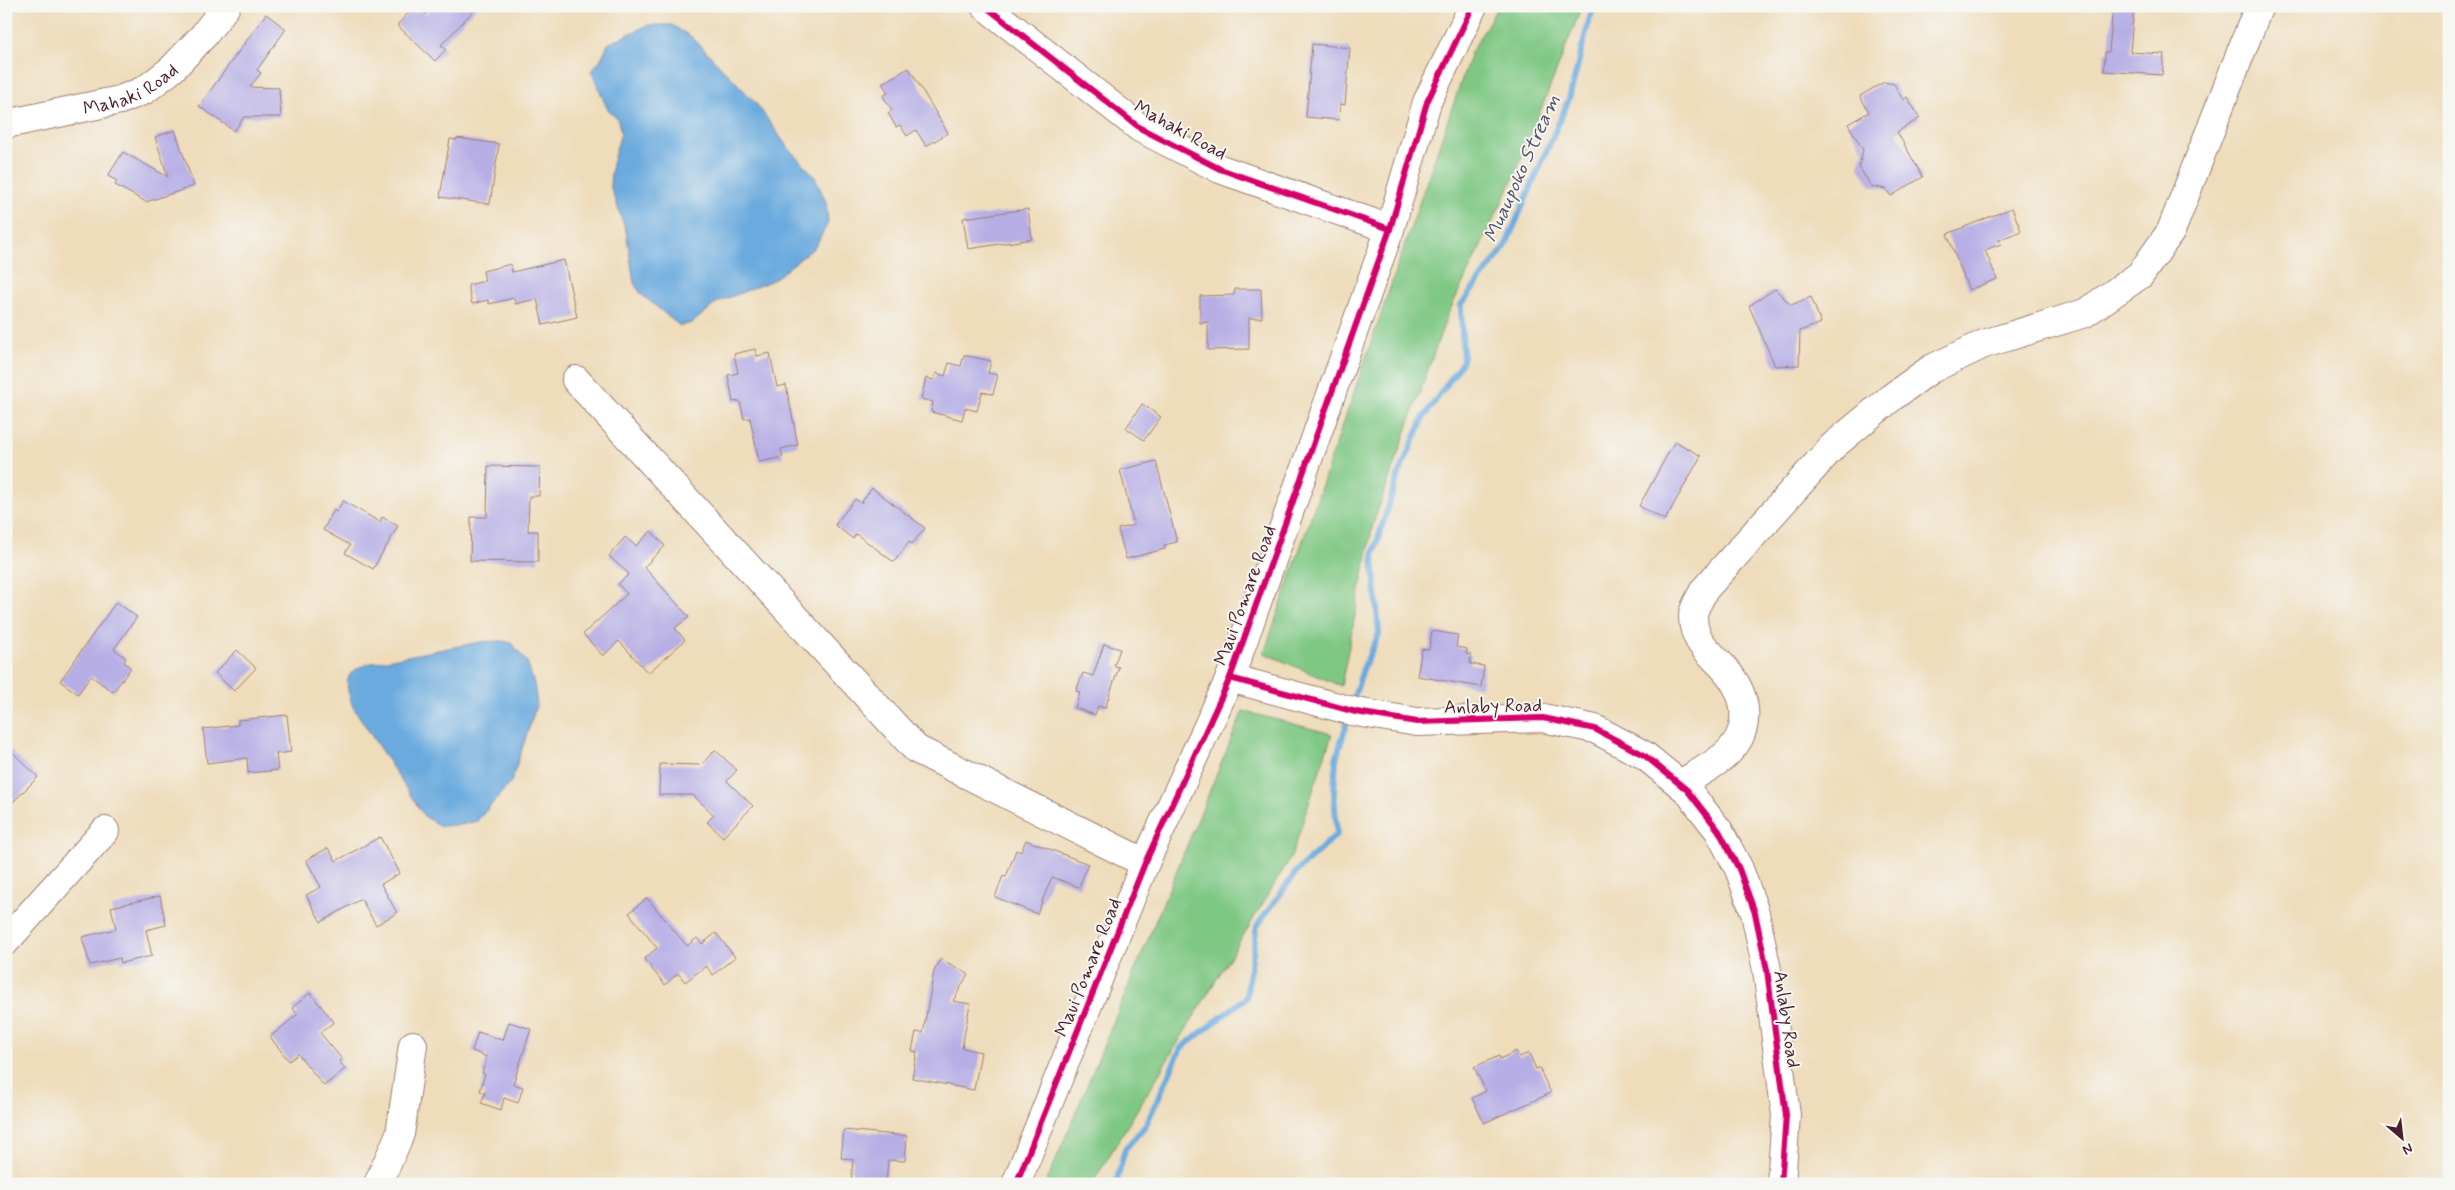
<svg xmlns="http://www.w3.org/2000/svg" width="2455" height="1190" font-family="Mynerve,sans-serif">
<rect width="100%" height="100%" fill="#f6f6f2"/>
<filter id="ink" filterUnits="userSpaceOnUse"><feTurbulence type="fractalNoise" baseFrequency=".02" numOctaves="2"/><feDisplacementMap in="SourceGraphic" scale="10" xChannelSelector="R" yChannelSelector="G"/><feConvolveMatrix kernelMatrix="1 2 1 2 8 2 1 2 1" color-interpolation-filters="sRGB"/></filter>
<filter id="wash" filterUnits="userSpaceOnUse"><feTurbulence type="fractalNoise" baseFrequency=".0096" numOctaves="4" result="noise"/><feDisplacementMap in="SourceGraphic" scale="20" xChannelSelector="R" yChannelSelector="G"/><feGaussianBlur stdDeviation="1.12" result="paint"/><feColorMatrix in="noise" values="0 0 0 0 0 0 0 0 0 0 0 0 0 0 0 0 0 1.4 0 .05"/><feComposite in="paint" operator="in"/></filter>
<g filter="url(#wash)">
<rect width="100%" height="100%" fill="#eedcba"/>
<g fill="#7fc884" stroke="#647458">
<polygon points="1498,6 1582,6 1515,175 1447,316 1373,524 1341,686 1264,653 1471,53"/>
<polygon points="1243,711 1332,734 1291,857 1092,1184 1046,1184"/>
</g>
<g fill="#6baade" stroke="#5a6484">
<polygon points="648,25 672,25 693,38 755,102 789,149 815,177 826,202 828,223 815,247 773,280 718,302 692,323 680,326 641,294 634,283 626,231 610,185 612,164 621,133 618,120 607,108 591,71 601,59 608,44"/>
<path d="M502 641 512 643 527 662 534 684 537 704 511 782 477 821 461 825 440 826 424 816 353 707C344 681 343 672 371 663L480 642Z"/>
</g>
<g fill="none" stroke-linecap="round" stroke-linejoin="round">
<g stroke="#6baade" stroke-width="6">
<polyline points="1352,704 1363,669 1379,634 1373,555 1398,476 1424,417 1463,361 1461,305 1505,247 1569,99 1590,17 1596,6"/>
<polyline points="1116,1184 1125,1149 1146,1125 1181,1048 1246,998 1257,926 1297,871 1337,834 1334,792 1336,759 1349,716"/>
</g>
</g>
<g id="blocks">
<g fill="#b6aee5">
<polygon points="433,6 478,6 441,45 446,49 435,61 397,25 412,9 416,13 420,9 426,14"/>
<polygon points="2113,6 2134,6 2130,52 2164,54 2162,75 2104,71 2105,52 2109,52"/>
<polygon points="266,14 286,29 257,70 261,73 250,87 279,88 281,117 244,117 234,131 199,106"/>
<polygon points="1312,44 1350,48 1345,105 1340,104 1339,120 1306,117"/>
<polygon points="909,68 948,133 926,146 916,130 907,136 900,125 896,127 888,113 892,110 883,96 888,93 882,83"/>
<polygon points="1884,82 1894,84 1903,100 1907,97 1920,118 1897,132 1923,177 1891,196 1886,189 1871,186 1859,167 1863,150 1848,124 1869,112 1860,96"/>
<polygon points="175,130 194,186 146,202 115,185 117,181 108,176 123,152 168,177 155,137"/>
<polygon points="457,138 499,144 490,204 440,197 450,139 457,140"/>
<polygon points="2012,208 2021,231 1999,240 2001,244 1985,250 1997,279 1969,290 1947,234"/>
<polygon points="1028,209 1032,239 968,249 963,218"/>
<polygon points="564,260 577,317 543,325 537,299 515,304 514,298 489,304 488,300 472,304 468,285 485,281 483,271 511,264 512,272"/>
<polygon points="1235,289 1261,289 1262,318 1249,318 1249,349 1208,350 1208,322 1200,323 1200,296 1234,295"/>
<polygon points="1775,289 1791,305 1811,297 1821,323 1800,331 1799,365 1775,366 1749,306"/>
<polygon points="755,349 757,356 770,353 777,387 786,385 798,445 781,449 783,457 759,462 750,418 744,419 740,401 733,402 728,375 738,373 734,354"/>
<polygon points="964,355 991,361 988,373 998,375 993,394 982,392 977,411 965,408 962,420 931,412 933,402 921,399 926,378 934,380 936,373 945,376 949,363 961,366"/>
<polygon points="1142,404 1161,417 1144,440 1126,428"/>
<polygon points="1675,441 1701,456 1665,520 1639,506"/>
<polygon points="1156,461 1177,542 1164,545 1165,549 1126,559 1118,529 1134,525 1120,470"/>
<polygon points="488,466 540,467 539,496 529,496 528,531 538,531 538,562 470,561 471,517 487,517"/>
<polygon points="872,488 925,528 912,544 909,542 894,562 856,534 853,539 835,525 855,499 861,503"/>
<polygon points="343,501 380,522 382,517 398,526 373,569 345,553 350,545 323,530 334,510 336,512"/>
<polygon points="651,531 665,546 644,567 689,617 675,628 685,640 648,673 619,641 603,656 583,634 627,594 618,584 629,574 609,556 625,537 636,546"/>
<polygon points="116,602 137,617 114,649 126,658 124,662 131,668 113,692 91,676 78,694 60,681"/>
<polygon points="1432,631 1458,635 1456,647 1467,649 1466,654 1471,655 1470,664 1484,666 1481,687 1417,676 1422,649 1429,650"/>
<polygon points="1104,644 1120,649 1114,666 1119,667 1105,708 1098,706 1095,715 1075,708 1080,692 1076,691 1083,673 1093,676"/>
<polygon points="237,650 256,668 234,691 215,673"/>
<polygon points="287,715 291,752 276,754 278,770 248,773 247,758 207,763 203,729 238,725 238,720"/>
<polygon points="6,746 38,777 6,809"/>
<polygon points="715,750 737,770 727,781 753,806 723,837 707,822 714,815 693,795 659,795 660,764 701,765"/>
<polygon points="380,837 400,873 381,884 397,913 376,925 361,899 321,922 306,895 321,887 306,860 328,848 336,861"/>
<polygon points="1026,840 1088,864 1079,887 1052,877 1037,914 995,897 1003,876 1006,877 1016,850 1021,852"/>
<polygon points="160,896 166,925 146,930 152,956 121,963 120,958 90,965 82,937 116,929 111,907"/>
<polygon points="647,898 687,946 697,938 702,944 716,933 735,957 713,975 706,966 685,982 678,973 665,985 644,959 657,948 629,913"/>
<polygon points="941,959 968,974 953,1001 970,1004 962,1048 981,1052 974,1090 912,1078 917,1052 912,1051 916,1032 923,1033 934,971"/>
<polygon points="310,993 334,1022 320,1033 342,1059 339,1061 345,1069 324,1086 298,1054 289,1061 270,1037 298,1014 292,1008"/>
<polygon points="509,1022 531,1029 513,1084 523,1087 518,1103 504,1098 501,1110 481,1103 485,1093 480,1091 485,1074 482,1073 487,1057 472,1051 478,1032 503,1040"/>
<polygon points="1516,1051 1519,1057 1529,1053 1536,1069 1539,1068 1551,1093 1484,1123 1472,1098 1486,1091 1474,1067 1499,1056 1500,1059"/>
<polygon points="844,1130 907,1136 905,1161 888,1160 886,1184 851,1184 853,1159 841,1158"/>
</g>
</g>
</g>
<g filter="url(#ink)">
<use href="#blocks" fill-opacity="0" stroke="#9c7e72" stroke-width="1"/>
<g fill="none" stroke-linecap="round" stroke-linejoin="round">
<defs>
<g id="minor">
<polyline points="985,6 1140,128 1220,169 1390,229"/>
<path id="s1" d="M6 124 120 100 145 90 172 69 204 35 226 6"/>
<polyline points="576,380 916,749 1145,863"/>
<polyline points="1230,678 1356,712 1417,722 1543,718 1595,729 1644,755 1687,790 1719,831 1739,869 1755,913 1767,970 1786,1115 1781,1184"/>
<path d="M1681 784C1693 776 1707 769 1719 760 1754 735 1750 697 1724 668 1709 651 1694 643 1693 618 1692 610 1701 597 1704 590L1833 446 1892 397 1931 369 1984 344 2085 313 2140 275 2171 231 2259 6"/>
<polyline points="6,941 105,831"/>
<polyline points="378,1184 400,1134 413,1045"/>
<polyline points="1016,1184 1145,863 1230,678 1390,229 1427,102 1473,6"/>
</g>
</defs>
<use href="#minor" stroke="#9c7e72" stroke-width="30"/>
<use href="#minor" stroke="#fff" stroke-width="28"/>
<defs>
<g id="cycleway">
<polyline points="985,6 1140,128 1220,169 1390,229"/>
<polyline points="1230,678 1356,712 1417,722 1543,718 1595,729 1644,755 1687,790 1719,831 1739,869 1755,913 1767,970 1786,1115 1781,1184"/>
<polyline points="1016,1184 1145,863 1230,678 1390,229 1427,102 1473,6"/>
</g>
</defs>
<use href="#cycleway" stroke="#f6f6f2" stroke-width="9"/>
<use href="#cycleway" stroke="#d6006c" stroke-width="6"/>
</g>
</g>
<g text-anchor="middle" stroke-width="4" stroke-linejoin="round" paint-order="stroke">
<g font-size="19" fill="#4a1f2b" stroke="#f6f6f2">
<text dy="7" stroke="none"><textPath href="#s1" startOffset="130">Mahaki Road</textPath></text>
<text transform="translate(1181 129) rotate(29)" y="7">Mahaki Road</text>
<text transform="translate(1244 595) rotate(-70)" y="7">Maui Pomare Road</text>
<text transform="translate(1493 705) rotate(-1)" y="7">Anlaby Road</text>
<text transform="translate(1087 967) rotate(-68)" y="7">Maui Pomare Road</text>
<text transform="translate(1788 1019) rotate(82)" y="7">Anlaby Road</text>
</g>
<g font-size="20" font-style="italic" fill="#56506a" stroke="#f6f6f2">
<text transform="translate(1521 168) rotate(-66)" y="7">Muaupoko Stream</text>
</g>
</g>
<rect width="2455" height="1190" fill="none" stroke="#f6f6f2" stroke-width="25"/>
<g transform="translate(2402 1138) rotate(152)" stroke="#f6f6f2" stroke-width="4" paint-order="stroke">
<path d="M0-4L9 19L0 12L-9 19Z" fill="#4a1f2b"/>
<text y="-8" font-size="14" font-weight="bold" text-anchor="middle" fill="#4a1f2b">N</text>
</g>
</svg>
